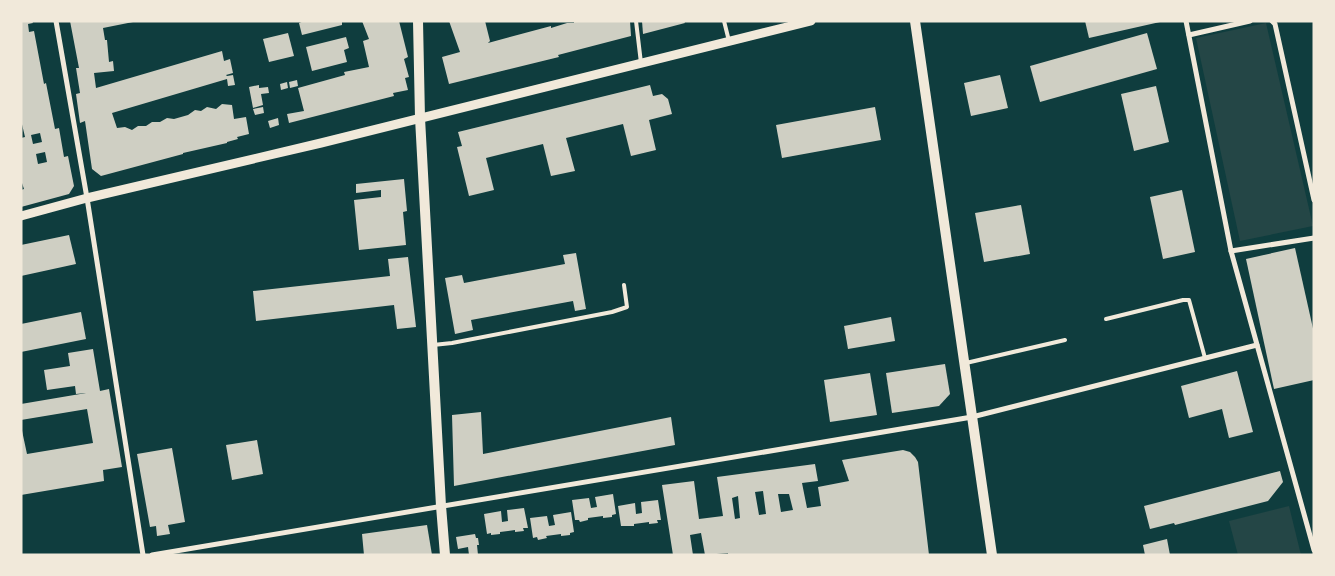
<svg xmlns="http://www.w3.org/2000/svg" width="1335" height="576" font-family="Roboto,sans-serif">
<rect width="100%" height="100%" fill="#0f3d3e"/>
<g fill="#244646">
<polygon points="1266,23 1313,226 1240,241 1196,38"/>
<polygon points="1289,506 1301,555 1238,555 1229,521"/>
</g>
<g fill="#cfcfc3" fill-rule="evenodd">
<path d="M21 21H32L33 23 28 24 29 32 34 31 44 84 46 83 55 129 59 128 64 157 68 156 74 186 69 194 21 207V190L24 189 21 180V138L25 137 21 120ZM40 133 42 142 33 144 31 135ZM45 152 47 162 38 164 36 154Z"/>
<polygon points="70,21 138,21 103,28 105,40 107,40 109,62 113,61 114,71 94,73 96,88 222,51 224,61 230,59 233,73 226,75 227,76 233,75 235,85 228,86 227,79 112,113 117,128 125,127 132,130 138,126 146,126 152,122 160,122 167,118 174,119 188,115 195,110 201,111 207,107 216,109 222,104 232,105 234,119 246,117 249,134 237,137 238,139 227,142 227,143 183,153 183,154 101,176 92,169 85,121 80,123 76,94 80,93 76,68 79,68"/>
<polygon points="304,21 342,21 342,25 302,35 299,23"/>
<polygon points="362,21 399,21 408,57 404,59 409,77 405,78 408,90 393,93 394,96 289,123 287,114 304,111 298,88 345,75 344,72 369,67 363,41 369,39"/>
<polygon points="449,21 485,21 490,41 488,43 551,26 551,28 567,23 574,23 574,21 630,21 631,36 558,55 559,57 449,84 442,57 460,52"/>
<polygon points="642,21 684,21 685,23 643,34"/>
<polygon points="1085,21 1160,21 1160,22 1089,38"/>
<polygon points="288,33 294,56 269,62 263,39"/>
<polygon points="1147,33 1157,69 1040,102 1030,66"/>
<polygon points="346,37 349,48 344,50 347,62 312,71 306,47"/>
<polygon points="1000,75 1008,108 971,116 964,83"/>
<polygon points="297,80 298,86 290,88 289,82"/>
<polygon points="287,82 288,88 281,90 280,84"/>
<polygon points="259,85 259,88 268,87 269,93 261,94 263,105 253,108 249,87"/>
<polygon points="650,85 653,96 662,94 668,99 672,114 649,120 656,150 631,156 623,124 566,138 575,171 551,176 543,144 486,158 494,190 469,196 457,147 462,146 458,132"/>
<polygon points="1156,86 1169,142 1134,151 1121,94"/>
<polygon points="263,107 264,113 255,115 253,109"/>
<polygon points="875,107 881,140 782,158 776,125"/>
<polygon points="278,118 279,125 270,128 268,121"/>
<polygon points="404,179 407,211 403,212 406,245 359,250 354,200 381,197 381,190 356,193 356,184"/>
<polygon points="1182,190 1195,252 1163,259 1150,197"/>
<polygon points="1021,205 1030,254 984,262 975,213"/>
<polygon points="69,235 76,264 21,276 21,245"/>
<polygon points="1295,248 1314,333 1314,380 1274,389 1246,259"/>
<polygon points="576,253 586,309 575,311 573,301 471,320 473,330 455,334 445,278 462,275 464,283 565,264 563,255"/>
<polygon points="408,257 416,327 397,329 394,305 256,321 253,291 390,276 388,259"/>
<polygon points="81,312 86,339 21,352 21,324"/>
<polygon points="891,317 895,341 848,349 844,326"/>
<polygon points="93,349 100,391 109,389 122,467 103,470 104,481 21,495 21,426 27,454 93,443 87,409 21,420 21,404 86,393 76,394 75,386 47,390 44,370 70,366 68,353"/>
<polygon points="945,364 950,394 939,406 892,413 886,373"/>
<polygon points="1237,371 1253,432 1229,438 1222,409 1189,418 1181,386"/>
<polygon points="870,373 877,415 830,422 824,380"/>
<polygon points="481,412 483,454 671,417 675,445 454,486 452,415"/>
<polygon points="257,440 263,474 232,480 226,445"/>
<polygon points="172,448 185,522 168,525 170,534 157,536 156,526 150,527 137,454"/>
<path d="M903 450 910 452 915 457 918 462 929 555H728V553L705 555 701 533 690 535 693 555H673L662 485 694 481 699 519 723 516 717 477 815 464 818 481 802 483 807 508 821 506 818 487 849 481 842 460ZM763 491 766 514 759 515 755 492ZM778 494H789L793 510 781 512ZM738 496 740 518 735 519 732 498Z"/>
<polygon points="1280,471 1283,482 1268,501 1175,525 1174,523 1150,529 1144,506"/>
<polygon points="613,494 616,514 612,515 612,517 603,518 603,516 588,518 588,520 580,522 579,520 575,520 572,500 589,498 591,508 597,507 595,497"/>
<polygon points="658,500 661,520 657,520 658,523 649,524 649,522 634,524 634,526 621,526 618,506 635,503 636,514 642,513 641,502"/>
<polygon points="524,508 528,528 523,528 524,531 515,532 515,530 500,532 500,534 491,535 491,533 487,534 484,514 501,511 502,522 508,521 507,510"/>
<polygon points="571,512 574,532 570,533 570,535 561,536 561,534 546,536 547,538 538,540 537,537 533,538 530,518 547,516 549,526 555,525 553,515"/>
<polygon points="427,525 432,555 364,555 362,534"/>
<polygon points="475,534 476,538 478,538 479,545 477,545 478,555 469,555 468,547 458,549 456,537"/>
<polygon points="1167,539 1170,555 1145,555 1143,545"/>
</g>
<g fill="none" stroke-linecap="round" stroke-linejoin="round">
<g stroke="#f1e9da" stroke-width="4">
<polyline points="636,21 641,63"/>
<polyline points="724,21 729,41"/>
<polyline points="1106,319 1183,300 1189,300 1205,358"/>
<polyline points="433,345 452,343 612,312 627,307 624,285"/>
<polyline points="966,363 1065,340"/>
</g>
<g stroke="#f1e9da" stroke-width="5">
<polyline points="56,21 87,198 143,555"/>
<polyline points="1186,21 1231,251 1314,550"/>
<polyline points="1272,21 1275,24 1314,200"/>
<polyline points="1189,35 1250,21"/>
<polyline points="1231,251 1314,238"/>
<polyline points="152,555 972,417 1257,345"/>
</g>
<polyline stroke="#f1e9da" stroke-width="9" points="21,216 87,198 321,143 811,21"/>
<g stroke="#f1e9da" stroke-width="10">
<polyline points="418,21 420,118 441,506 445,555"/>
<polyline points="915,21 992,555"/>
</g>
</g>
<rect width="1335" height="576" fill="none" stroke="#f1e9da" stroke-width="45"/>
</svg>
